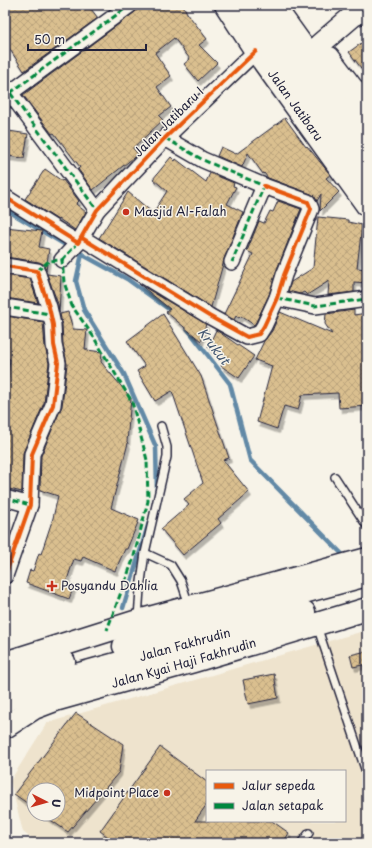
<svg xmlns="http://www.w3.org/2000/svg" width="372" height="848" font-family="'Playpen Sans',sans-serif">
<defs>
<pattern id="building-cross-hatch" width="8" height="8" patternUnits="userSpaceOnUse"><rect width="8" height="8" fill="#dabf8f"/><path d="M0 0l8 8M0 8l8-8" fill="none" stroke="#bba47c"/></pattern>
<filter id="shadow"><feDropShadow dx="2.5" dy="4.5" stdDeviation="0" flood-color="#0004"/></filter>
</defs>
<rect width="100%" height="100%" fill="#f7f3e8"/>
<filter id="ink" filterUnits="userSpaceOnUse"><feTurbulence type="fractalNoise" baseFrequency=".025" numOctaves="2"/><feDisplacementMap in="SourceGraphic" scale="8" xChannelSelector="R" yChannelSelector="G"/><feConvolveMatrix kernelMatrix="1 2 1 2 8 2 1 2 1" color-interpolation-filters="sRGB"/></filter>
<g filter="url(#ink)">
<path fill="#eee3cd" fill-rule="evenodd" d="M367 630V843H37L23 832 10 781 47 723ZM207 771H345V821H207ZM34 790H58V814H34Z"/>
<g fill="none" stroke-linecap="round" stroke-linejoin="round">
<g stroke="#6289a6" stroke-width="4.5">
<polyline points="5,209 74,250 127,279 174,313"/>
<polyline points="82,254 76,281 84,310 124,374 156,447 157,492"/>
<polyline points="186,327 230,384 250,460 342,554"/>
<polyline points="123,608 149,522"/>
</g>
</g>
<g fill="url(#building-cross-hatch)" stroke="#22223b" filter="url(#shadow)">
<polygon points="5,5 88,5 98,18 24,71 5,42"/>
<polygon points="139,5 183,5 187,13 207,39 199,45 217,63 198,81 184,64 190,59 174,38 155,53 171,76 157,87 171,107 159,116 163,120 133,148 138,154 93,190 78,169 80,167 54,133 52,134 23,95 135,12"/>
<polygon points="367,39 367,76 349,52"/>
<polygon points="285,118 306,147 307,146 329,173 330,175 326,178 339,192 320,211 321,194 317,201 314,196 311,194 268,178 264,173 263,174 248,153 242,167 217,156 221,147 236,154"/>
<polygon points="9,131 28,134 24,158 6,156"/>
<polygon points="171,157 175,161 176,159 206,182 210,173 234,183 233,186 236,187 227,204 243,212 224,259 223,264 211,307 99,238 128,192 153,213 167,191 153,179"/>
<polygon points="45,169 62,181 63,180 79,201 76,204 86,212 75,230 59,219 58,220 25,199"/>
<polygon points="278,201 301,209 276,272 269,295 256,322 254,325 241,316 239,318 236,316 234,320 224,314 253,254 247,251 259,221 264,223 270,211 273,212"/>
<polygon points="318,217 348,220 348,222 362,225 357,268 367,269 367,283 354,282 354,292 328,295 329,281 307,295 304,292 300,294 288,291 291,282 313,268"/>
<polygon points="5,227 42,231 39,247 49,249 46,271 43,264 39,262 5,257"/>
<polygon points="47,274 61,276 59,313 58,304"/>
<polygon points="5,275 30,279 38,303 5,298"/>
<polygon points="139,284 206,324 201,341 166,312 170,309"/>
<polygon points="354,310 354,315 367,313 367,406 339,408 338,393 302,395 298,410 284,406 277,429 257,422 272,366 255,360 264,341 272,331 280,312 332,334 325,324 326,314"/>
<polygon points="68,312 73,329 87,330 85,349 87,349 87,350 102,352 101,362 131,398 127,442 128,443 111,508 139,520 127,549 125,549 115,571 83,557 81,561 74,559 66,583 74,586 69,599 26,583 30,570 33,571 39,553 41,554 53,518 58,496 40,490 41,456 62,406 67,364 63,344 62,324 60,314"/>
<polygon points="163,314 201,376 229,458 223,460 249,492 218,519 221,523 183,555 161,529 189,505 184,499 203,483 172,391 155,401 137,371 145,366 127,341"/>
<polygon points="7,316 43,322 45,347 49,363 44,403 23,453 22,492 5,488 5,383 7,384 10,359 5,359 5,325"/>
<polygon points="216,330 254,356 239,378 221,366 224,361 208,347"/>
<polygon points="367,651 367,664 353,667 350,655"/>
<polygon points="274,674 278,698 248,704 243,680"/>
<polygon points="76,713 123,744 119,772 68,832 42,814 58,814 58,790 34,790 34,808 14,794"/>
<polygon points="160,747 207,782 207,804 195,821 272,821 289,833 283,843 116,843 100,831"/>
</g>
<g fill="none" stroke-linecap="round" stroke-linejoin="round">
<defs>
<g id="lane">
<polyline points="335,477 367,526"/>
<polyline points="145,553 171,565 181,581 189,605"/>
<polyline points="138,618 140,589 145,553 167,457 167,447 161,426"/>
<polyline points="317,626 367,775"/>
<polyline points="301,843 309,833"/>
</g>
<g id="street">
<polyline points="5,86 97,210"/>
<polyline points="10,93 130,5"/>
<polyline points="165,138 203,160 264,186 232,262"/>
<polyline points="5,197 78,243 97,210 165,138 256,51"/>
<polyline points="82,238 209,316 247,337 259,334 264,326 277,298 284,275 311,209 308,202 264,186"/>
<polyline points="62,260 78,243"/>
<polyline points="5,266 37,271 49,307 53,325 54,345 58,363 53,405 32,454 30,505 5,576"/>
<polyline points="277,298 315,306 367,299"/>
<polyline points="5,307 50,314"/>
<polyline points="5,498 30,505"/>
</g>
<polyline id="secondary" points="319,45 354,15 360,13 367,12"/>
<g id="primary">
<path id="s1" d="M226 5 256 51 367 205"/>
<polyline points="248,5 367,171"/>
<polyline points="273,5 367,136"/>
<polyline points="329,58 367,108"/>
<polyline points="124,646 245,608 367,575"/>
<polyline points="5,663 138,621 367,559"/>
<polyline points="5,680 13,676 64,662"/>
<path id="s2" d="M5 701 23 691 43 684 304 612"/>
<path id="s3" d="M5 727 34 708 55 700 194 661 367 609"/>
</g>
</defs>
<use href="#lane" stroke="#22223b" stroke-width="10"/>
<use href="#street" stroke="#22223b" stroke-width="18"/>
<use href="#secondary" stroke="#22223b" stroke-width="24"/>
<use href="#primary" stroke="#22223b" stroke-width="25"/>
<use href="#lane" stroke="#f7f3e8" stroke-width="7"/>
<use href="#street" stroke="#f7f3e8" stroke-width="15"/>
<use href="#secondary" stroke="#f7f3e8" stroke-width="21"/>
<use href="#primary" stroke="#f7f3e8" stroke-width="22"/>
<g stroke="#00873e" stroke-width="3" stroke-dasharray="6 3" stroke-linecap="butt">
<polyline points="5,86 97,210"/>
<polyline points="10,93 130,5"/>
<polyline points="165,138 203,160 264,186 232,262"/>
<polyline points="62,260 78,243"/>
<polyline points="37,271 49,261 62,260 64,282 72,306 93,336 132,402 147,460 148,501 133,560 107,630"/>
<polyline points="277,298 315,306 367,299"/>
<polyline points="5,307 50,314"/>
<polyline points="5,498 30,505 30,502"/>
</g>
<defs>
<g id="cycleway">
<polyline points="5,197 78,243 97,210 165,138 256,51"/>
<polyline points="82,238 209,316 247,337 259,334 264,326 277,298 284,275 311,209 308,202 264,186"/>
<polyline points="5,266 37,271 49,307 53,325 54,345 58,363 53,405 32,454 30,505 5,576"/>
</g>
</defs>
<use href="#cycleway" stroke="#f7f3e8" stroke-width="6"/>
<use href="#cycleway" stroke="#e8590c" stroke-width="4"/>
</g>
</g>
<g fill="#c8321e" stroke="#f7f3e8" stroke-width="1.5">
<circle cx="126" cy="212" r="4"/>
<path d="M50 580h4v4h4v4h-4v4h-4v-4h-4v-4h4z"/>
<circle cx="167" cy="793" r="4"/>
</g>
<g text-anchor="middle" stroke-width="3" stroke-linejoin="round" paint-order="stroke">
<g font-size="12" fill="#22223b" stroke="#f7f3e8">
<text dy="4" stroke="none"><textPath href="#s1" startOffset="122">Jalan Jatibaru</textPath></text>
<text transform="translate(169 122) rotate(-45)" y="4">Jalan Jatibaru I</text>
<text dy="4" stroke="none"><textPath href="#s2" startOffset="189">Jalan Fakhrudin</textPath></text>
<text dy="4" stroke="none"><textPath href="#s3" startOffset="191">Jalan Kyai Haji Fakhrudin</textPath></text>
</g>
<g font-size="12" fill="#22223b" stroke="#f7f3e8" text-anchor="start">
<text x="134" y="216">Masjid Al-Falah</text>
<text x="61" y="590">Posyandu Dahlia</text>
<text x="159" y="797" text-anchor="end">Midpoint Place</text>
</g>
<g font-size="13" font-style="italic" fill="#425671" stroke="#f7f3e8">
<text transform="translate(214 346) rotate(52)" y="5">Krukut</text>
</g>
</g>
<rect width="372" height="848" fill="none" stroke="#f7f3e8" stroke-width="20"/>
<rect x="10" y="10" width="352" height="828" fill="none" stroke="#22223b" stroke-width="1.5" filter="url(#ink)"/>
<rect x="206" y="770" width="140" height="52" fill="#f7f3e8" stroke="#a29fa3"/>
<rect x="214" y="783" width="20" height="6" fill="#e8590c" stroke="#a29fa3"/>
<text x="242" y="790" font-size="12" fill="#22223b">Jalur sepeda</text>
<rect x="214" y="803" width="20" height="6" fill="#00873e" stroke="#a29fa3"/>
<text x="242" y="810" font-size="12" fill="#22223b">Jalan setapak</text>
<g transform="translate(46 802) rotate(96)"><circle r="19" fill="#f7f3e8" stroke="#a29fa3"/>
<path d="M0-3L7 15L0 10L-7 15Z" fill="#c8321e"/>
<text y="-6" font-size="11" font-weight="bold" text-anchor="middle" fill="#22223b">U</text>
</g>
<path d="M28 44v6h118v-6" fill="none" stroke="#22223b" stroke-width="2"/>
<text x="34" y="44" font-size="12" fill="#22223b" stroke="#f7f3e8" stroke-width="3" paint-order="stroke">50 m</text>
</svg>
